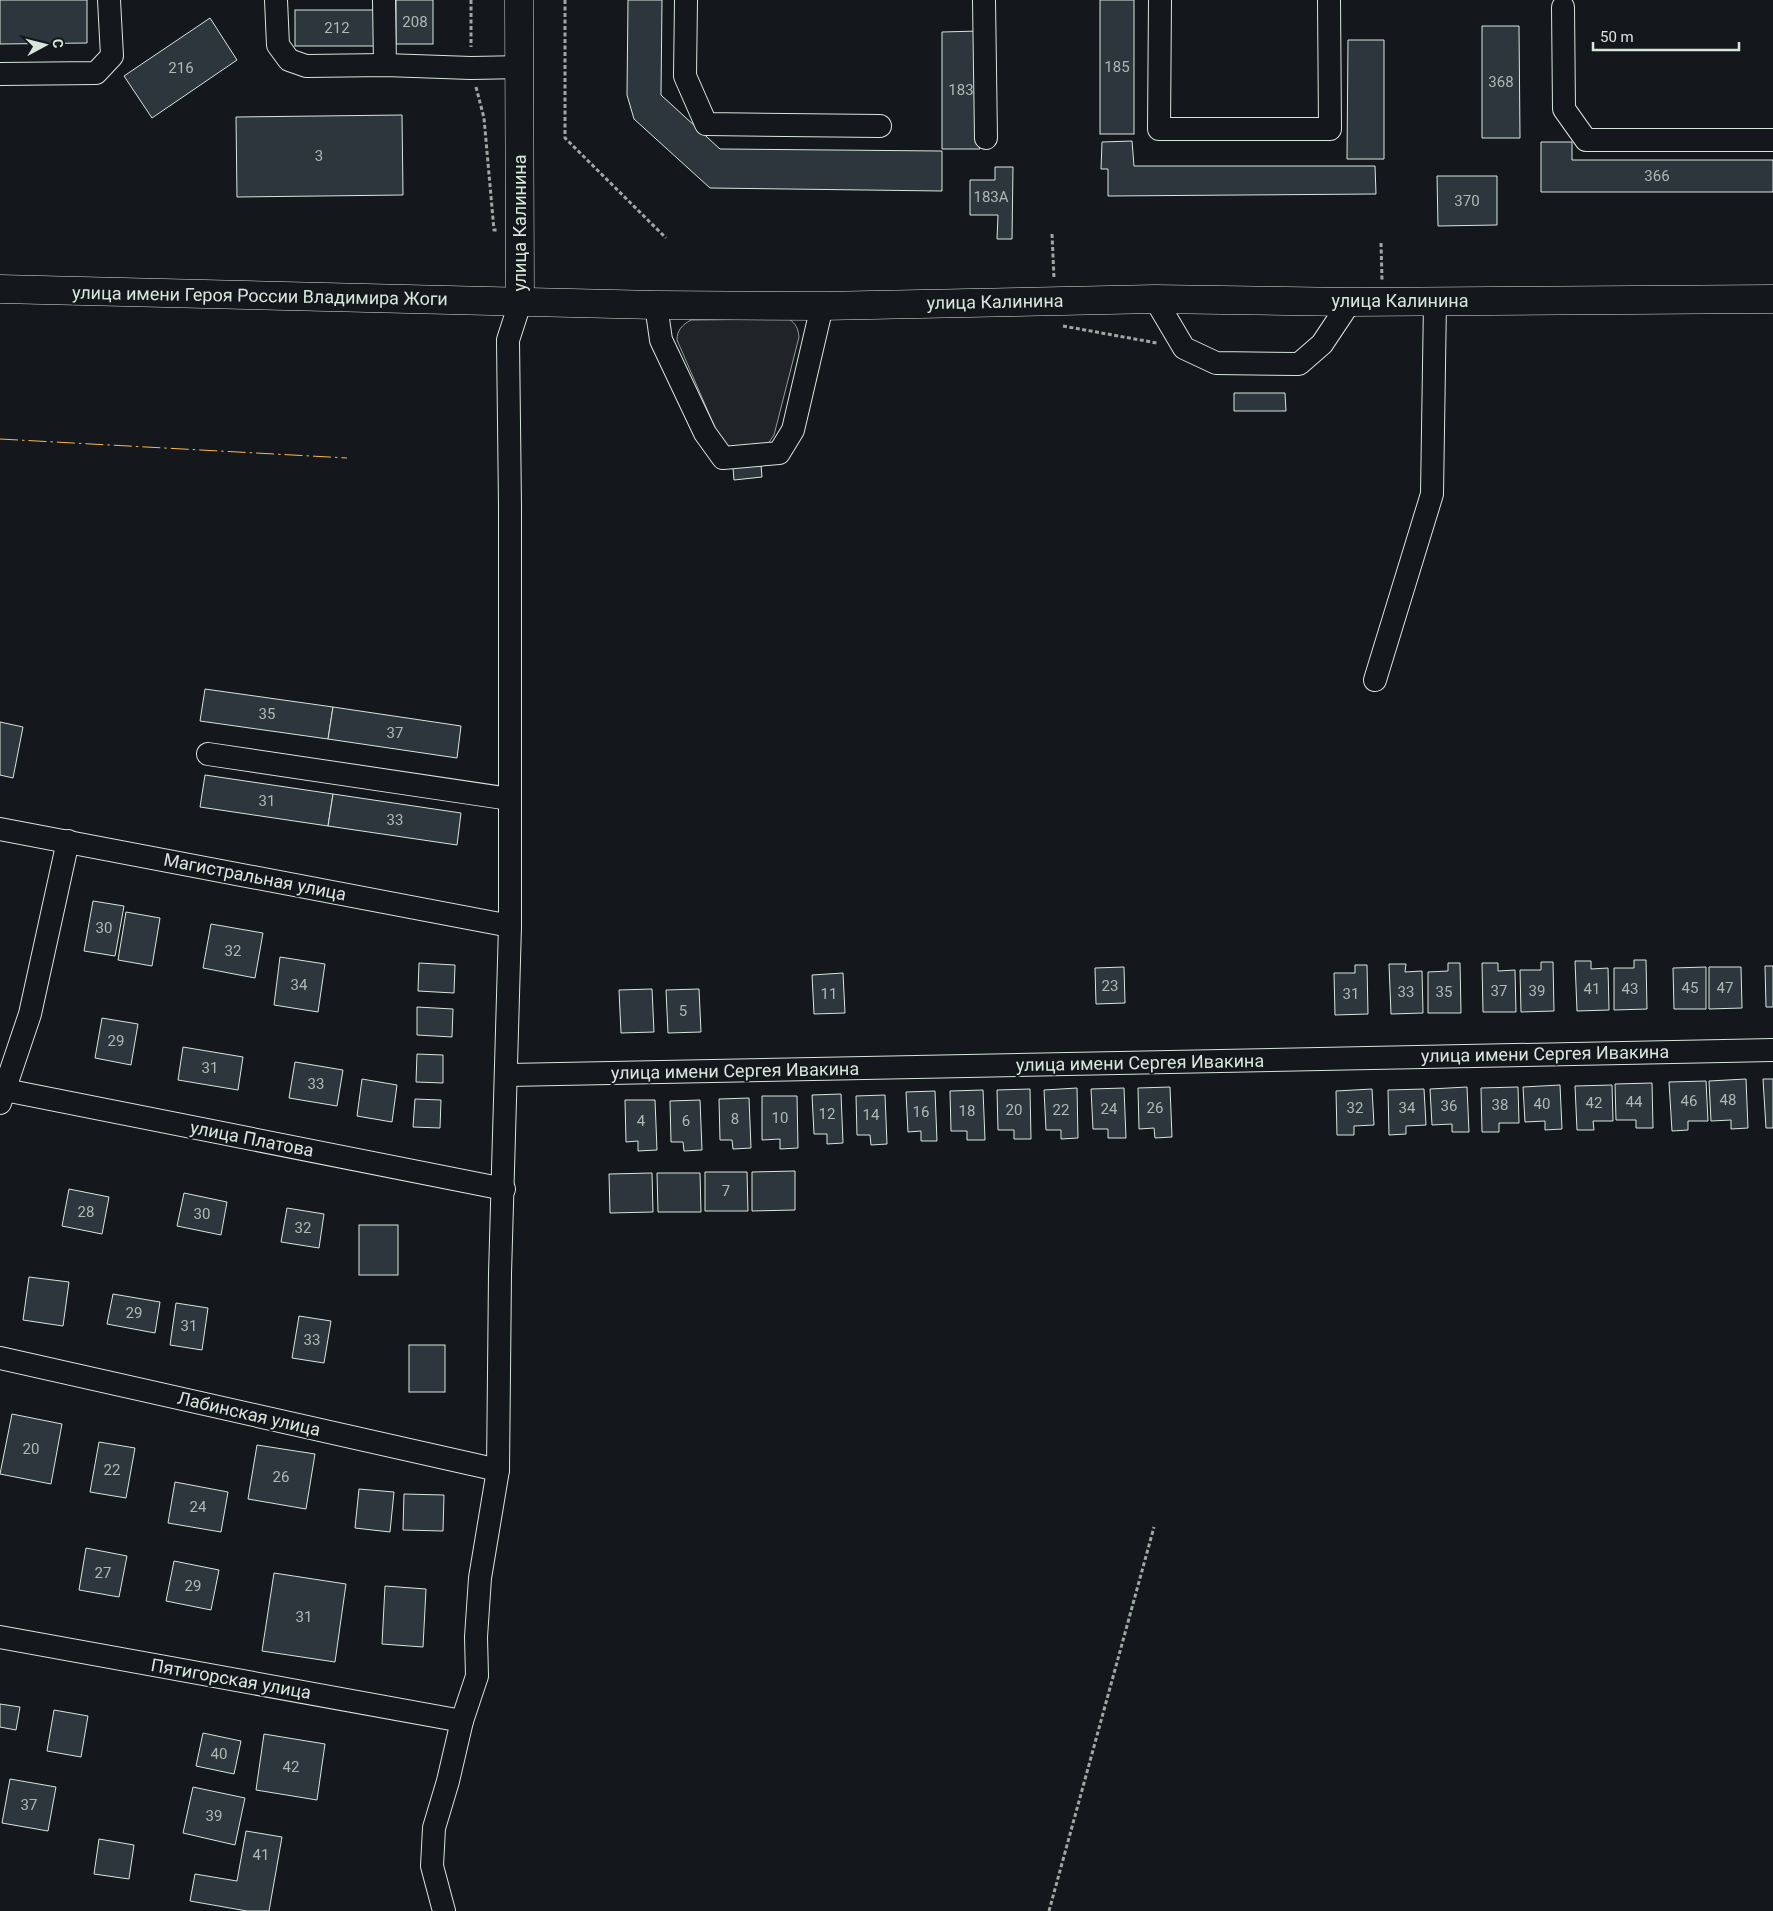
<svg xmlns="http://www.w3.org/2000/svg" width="1773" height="1911" font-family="Roboto,sans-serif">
<rect width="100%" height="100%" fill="#14181c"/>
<path fill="#202428" stroke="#939e99" d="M789 319C796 324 798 328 799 337L774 435 767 445 727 447 720 439 677 340C677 330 682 325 691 320Z"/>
<g fill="#2c363c" stroke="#d8e6dc">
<polygon points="0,0 87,0 87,43 0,44"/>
<rect x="396" y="0" width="37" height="44"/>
<polygon points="628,0 662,0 661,95 720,149 942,151 942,191 710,188 634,119 627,95"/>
<rect x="1100" y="0" width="34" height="134"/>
<rect x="295" y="10" width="83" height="36"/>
<polygon points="210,18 237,60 152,118 124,76"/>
<polygon points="1482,26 1519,26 1520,138 1482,138"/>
<polygon points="979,31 980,149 942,149 942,32"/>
<polygon points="1348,40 1384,40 1384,159 1347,159"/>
<polygon points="402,115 403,195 237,197 236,117"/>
<polygon points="1132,141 1134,166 1375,166 1376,194 1108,196 1108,169 1101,169 1102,142"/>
<polygon points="1541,142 1572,142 1572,160 1773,160 1773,192 1541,192"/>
<polygon points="995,167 1013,167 1012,239 997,239 998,215 970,215 970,180 995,180"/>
<polygon points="1437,176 1497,176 1497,225 1438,226"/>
<polygon points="1234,393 1285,393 1286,411 1234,411"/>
<polygon points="761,465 762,477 734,480 733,468"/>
<polygon points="205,689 333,707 328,739 200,721"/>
<polygon points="333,707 461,726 457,758 328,739"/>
<polygon points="0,722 23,727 13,778 0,775"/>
<polygon points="205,775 333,794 328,826 200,807"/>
<polygon points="333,794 461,813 457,845 328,826"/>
<polygon points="93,901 124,906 115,956 84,951"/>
<polygon points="126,912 160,918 152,966 118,960"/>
<polygon points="211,924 263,933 255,978 203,968"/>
<polygon points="280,957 325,964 318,1012 274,1005"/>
<polygon points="1634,960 1646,960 1647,1009 1614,1010 1614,968 1634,968"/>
<polygon points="1575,961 1591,961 1591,969 1608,968 1609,1010 1577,1011"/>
<polygon points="1541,962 1553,962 1554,1011 1521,1012 1520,970 1541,970"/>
<polygon points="419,963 455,965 454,993 418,991"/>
<polygon points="1448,963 1460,963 1461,1013 1428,1013 1428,972 1448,971"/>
<polygon points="1482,963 1498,963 1498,971 1515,970 1516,1012 1483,1012"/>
<polygon points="1389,964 1406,964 1405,972 1422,971 1423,1013 1391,1014"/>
<polygon points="1355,965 1367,965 1368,1014 1335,1015 1334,973 1355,973"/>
<polygon points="1765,966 1773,966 1773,1007 1766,1007"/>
<polygon points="1124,967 1125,1003 1096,1004 1095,968"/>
<polygon points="1706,967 1706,1009 1674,1009 1673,968"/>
<polygon points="1709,967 1741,967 1742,1008 1709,1009"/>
<polygon points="843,973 845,1013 814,1014 812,975"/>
<polygon points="652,989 654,1032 621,1033 619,990"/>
<polygon points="699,989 701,1032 668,1033 666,990"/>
<polygon points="417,1007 453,1009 452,1037 417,1035"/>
<polygon points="102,1018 138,1024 131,1065 95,1058"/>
<polygon points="183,1047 243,1057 238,1090 178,1080"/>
<polygon points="417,1054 443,1055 443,1083 416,1082"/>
<polygon points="295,1062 343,1070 337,1106 289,1098"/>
<polygon points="362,1079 397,1085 392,1122 357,1116"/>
<polygon points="1746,1079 1748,1128 1731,1129 1731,1120 1711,1121 1709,1081"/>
<polygon points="1763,1079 1773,1079 1773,1128 1766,1128"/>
<polygon points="1706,1081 1708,1121 1688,1121 1688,1130 1672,1131 1669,1082"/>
<polygon points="1652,1083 1653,1128 1636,1128 1636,1120 1616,1120 1615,1084"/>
<polygon points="1560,1085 1562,1129 1545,1130 1545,1121 1525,1122 1523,1087"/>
<polygon points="1612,1085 1613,1121 1593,1121 1594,1130 1577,1130 1575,1086"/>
<polygon points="1170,1087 1172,1137 1155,1138 1154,1128 1139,1129 1138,1088"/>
<polygon points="1467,1087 1469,1132 1452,1132 1452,1124 1432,1125 1430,1089"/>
<polygon points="1518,1087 1519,1123 1499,1123 1499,1132 1482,1132 1481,1088"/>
<polygon points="1077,1088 1078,1138 1061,1139 1061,1130 1046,1130 1044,1090"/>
<polygon points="1124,1088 1126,1138 1108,1138 1108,1129 1093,1129 1091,1089"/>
<polygon points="1030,1089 1031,1139 1014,1139 1014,1130 998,1130 997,1090"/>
<polygon points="1372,1089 1374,1125 1354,1126 1354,1135 1337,1135 1336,1091"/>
<polygon points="1424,1089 1426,1125 1406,1126 1406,1134 1389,1135 1388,1090"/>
<polygon points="983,1090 985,1140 967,1140 967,1131 951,1131 950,1091"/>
<polygon points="935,1091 937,1141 921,1141 921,1131 908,1132 906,1092"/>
<polygon points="841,1094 843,1143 827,1144 827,1134 814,1134 812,1095"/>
<polygon points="885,1095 887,1144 871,1145 870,1135 857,1135 856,1096"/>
<polygon points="762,1096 797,1096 798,1148 780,1149 780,1139 762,1140"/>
<polygon points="749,1098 751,1148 733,1149 732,1140 720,1140 719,1099"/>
<polygon points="415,1099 441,1100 440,1128 413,1127"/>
<polygon points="625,1100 655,1100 657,1150 638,1151 638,1141 626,1142"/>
<polygon points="700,1100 702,1150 684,1151 683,1142 671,1142 670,1101"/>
<polygon points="795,1171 795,1210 752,1211 752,1172"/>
<polygon points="705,1172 747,1172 748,1211 705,1211"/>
<polygon points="652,1173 653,1212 610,1213 609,1174"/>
<polygon points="657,1173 700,1173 701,1212 658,1212"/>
<polygon points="69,1189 109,1197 102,1234 62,1226"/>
<polygon points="184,1193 227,1202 221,1235 177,1226"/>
<polygon points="287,1208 324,1214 319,1248 281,1242"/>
<rect x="359" y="1225" width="39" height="50"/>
<polygon points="29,1277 69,1282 63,1326 23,1320"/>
<polygon points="113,1294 160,1302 155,1333 107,1324"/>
<polygon points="176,1303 208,1308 202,1350 170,1345"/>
<polygon points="299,1316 331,1321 324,1363 292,1358"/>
<rect x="409" y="1345" width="36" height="47"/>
<polygon points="12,1414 62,1424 51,1484 0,1474"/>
<polygon points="99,1442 135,1448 126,1498 90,1492"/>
<polygon points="257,1445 315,1454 306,1509 248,1499"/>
<polygon points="175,1482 228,1492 221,1532 168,1523"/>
<polygon points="359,1489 394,1492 390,1532 355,1528"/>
<polygon points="404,1494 444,1495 443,1531 403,1530"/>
<polygon points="86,1548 127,1556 119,1597 79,1590"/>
<polygon points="174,1561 219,1570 211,1610 166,1601"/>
<polygon points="274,1573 346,1584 335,1662 262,1651"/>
<polygon points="385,1586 426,1589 423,1647 382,1644"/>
<polygon points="0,1704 20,1707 16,1730 0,1727"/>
<polygon points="54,1710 88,1716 81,1757 47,1751"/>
<polygon points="203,1733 241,1741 234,1774 196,1766"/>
<polygon points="264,1734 325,1744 317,1800 256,1790"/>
<polygon points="10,1779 56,1787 48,1831 2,1823"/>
<polygon points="193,1787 245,1798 235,1845 183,1833"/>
<polygon points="246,1831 282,1837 269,1911 247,1911 190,1901 195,1874 237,1881"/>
<polygon points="99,1839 134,1845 129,1879 94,1874"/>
</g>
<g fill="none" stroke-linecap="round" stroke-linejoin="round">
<defs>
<g id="minor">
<polyline points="276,0 278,45 289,60 306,66 385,65 471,68 519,67"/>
<polyline points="384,0 385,65"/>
<polyline points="686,0 685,76 706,124 880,126"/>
<polyline points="984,0 986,138"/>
<polyline points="1160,0 1159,129 1330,129 1329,0"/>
<polyline points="1563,7 1564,109 1586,140 1773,140"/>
<polyline points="0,74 96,73 112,56 109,0"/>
<polyline points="1155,299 1184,348 1216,363 1299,364 1322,344 1350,302"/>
<polyline points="656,305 661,340 705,433 723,458 779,453 793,430 822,306"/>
<polyline points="1375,680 1432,494 1435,301"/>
<polyline points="208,754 510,799"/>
<polyline points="0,829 510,926"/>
<polyline points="506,1075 1773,1050"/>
<polyline points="0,1089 504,1189"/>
<polyline points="0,1103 30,1014 68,841"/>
<polyline points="0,1358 498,1470"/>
<polyline points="0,1637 462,1721"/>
<polyline points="444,1911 432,1866 434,1828 448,1781 462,1721 477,1676 476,1637 480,1578 498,1470 500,1274 510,926 510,507 508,340 520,303"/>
</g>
<g id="major">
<polyline points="519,0 520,303"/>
<polyline points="0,289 656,305 822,306 1155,299 1350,302 1773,299"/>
</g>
</defs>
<use href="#minor" stroke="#d8e6dc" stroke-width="24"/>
<use href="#major" stroke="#d8e6dc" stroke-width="29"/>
<g stroke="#9da8a2" stroke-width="3" stroke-dasharray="4 2.5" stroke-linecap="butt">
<polyline points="471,0 471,47"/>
<polyline points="565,0 565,138 666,238"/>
<polyline points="476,87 484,118 494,230 498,230"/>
<polyline points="1052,234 1054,278"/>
<polyline points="1381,243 1382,280"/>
<polyline points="1063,326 1157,343"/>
<polyline points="1049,1911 1154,1527"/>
</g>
<use href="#minor" stroke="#14181c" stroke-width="22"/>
<use href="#major" stroke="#14181c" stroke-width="28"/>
<polyline stroke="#ffb74d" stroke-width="1" stroke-dasharray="18 4 2.5 4" stroke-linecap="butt" points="0,439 347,458"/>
</g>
<g text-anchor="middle" stroke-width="4" stroke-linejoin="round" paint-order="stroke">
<g font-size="15" fill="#adbab4">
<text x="415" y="27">208</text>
<text x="337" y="33">212</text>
<text x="1117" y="72">185</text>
<text x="181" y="73">216</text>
<text x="1501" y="87">368</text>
<text x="961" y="95">183</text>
<text x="319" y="161">3</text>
<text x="1657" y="181">366</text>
<text x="991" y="202">183А</text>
<text x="1467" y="206">370</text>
<text x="267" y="719">35</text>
<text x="395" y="738">37</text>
<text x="267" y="806">31</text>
<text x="395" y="825">33</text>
<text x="104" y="933">30</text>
<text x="233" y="956">32</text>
<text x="299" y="990">34</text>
<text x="1110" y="991">23</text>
<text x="1690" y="993">45</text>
<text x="1725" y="993">47</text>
<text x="1592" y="994">41</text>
<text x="1630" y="994">43</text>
<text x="1499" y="996">37</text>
<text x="1537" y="996">39</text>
<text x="1406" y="997">33</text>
<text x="1444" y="997">35</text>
<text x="829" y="999">11</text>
<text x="1351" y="999">31</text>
<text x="683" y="1016">5</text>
<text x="116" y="1046">29</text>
<text x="210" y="1073">31</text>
<text x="316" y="1089">33</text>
<text x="1728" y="1105">48</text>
<text x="1689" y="1106">46</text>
<text x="1634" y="1107">44</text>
<text x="1594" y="1108">42</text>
<text x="1542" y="1109">40</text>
<text x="1500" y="1110">38</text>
<text x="1449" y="1111">36</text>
<text x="1155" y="1113">26</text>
<text x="1355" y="1113">32</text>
<text x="1407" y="1113">34</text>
<text x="1109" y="1114">24</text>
<text x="1014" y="1115">20</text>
<text x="1061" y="1115">22</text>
<text x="967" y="1116">18</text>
<text x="921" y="1117">16</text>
<text x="827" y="1119">12</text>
<text x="871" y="1120">14</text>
<text x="780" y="1123">10</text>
<text x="735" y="1124">8</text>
<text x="641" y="1126">4</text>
<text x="686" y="1126">6</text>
<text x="726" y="1196">7</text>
<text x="86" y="1217">28</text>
<text x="202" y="1219">30</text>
<text x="303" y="1233">32</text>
<text x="134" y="1318">29</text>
<text x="189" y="1331">31</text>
<text x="312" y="1345">33</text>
<text x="31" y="1454">20</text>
<text x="112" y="1475">22</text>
<text x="281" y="1482">26</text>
<text x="198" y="1512">24</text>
<text x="103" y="1578">27</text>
<text x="193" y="1591">29</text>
<text x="304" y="1622">31</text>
<text x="219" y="1759">40</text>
<text x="291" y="1772">42</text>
<text x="29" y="1810">37</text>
<text x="214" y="1821">39</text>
<text x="261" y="1860">41</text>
</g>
<g font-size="18" fill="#d8e6dc" stroke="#14181c">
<text transform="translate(520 223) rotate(-90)" y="6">улица Калинина</text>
<text transform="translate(260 296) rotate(1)" y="6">улица имени Героя России Владимира Жоги</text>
<text x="1400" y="307">улица Калинина</text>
<text transform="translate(995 302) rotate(-1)" y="6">улица Калинина</text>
<text transform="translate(255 877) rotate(11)" y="6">Магистральная улица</text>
<text transform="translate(1545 1054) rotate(-1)" y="6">улица имени Сергея Ивакина</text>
<text transform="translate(1140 1063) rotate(-1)" y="6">улица имени Сергея Ивакина</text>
<text transform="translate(735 1071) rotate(-1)" y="6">улица имени Сергея Ивакина</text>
<text transform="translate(252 1139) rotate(11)" y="6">улица Платова</text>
<text transform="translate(249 1414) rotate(13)" y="6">Лабинская улица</text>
<text transform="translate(231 1679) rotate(10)" y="6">Пятигорская улица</text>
</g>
</g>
<g transform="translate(45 45) rotate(83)" stroke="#14181c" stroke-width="4" paint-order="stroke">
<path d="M0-4L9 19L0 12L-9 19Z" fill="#d8e6dc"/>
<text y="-8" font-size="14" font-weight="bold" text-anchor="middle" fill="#d8e6dc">С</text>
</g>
<path d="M1593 42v8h146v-8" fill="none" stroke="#d8e6dc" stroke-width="2.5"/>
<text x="1600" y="42" font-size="15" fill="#d8e6dc" stroke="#14181c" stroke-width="4" paint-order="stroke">50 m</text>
</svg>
